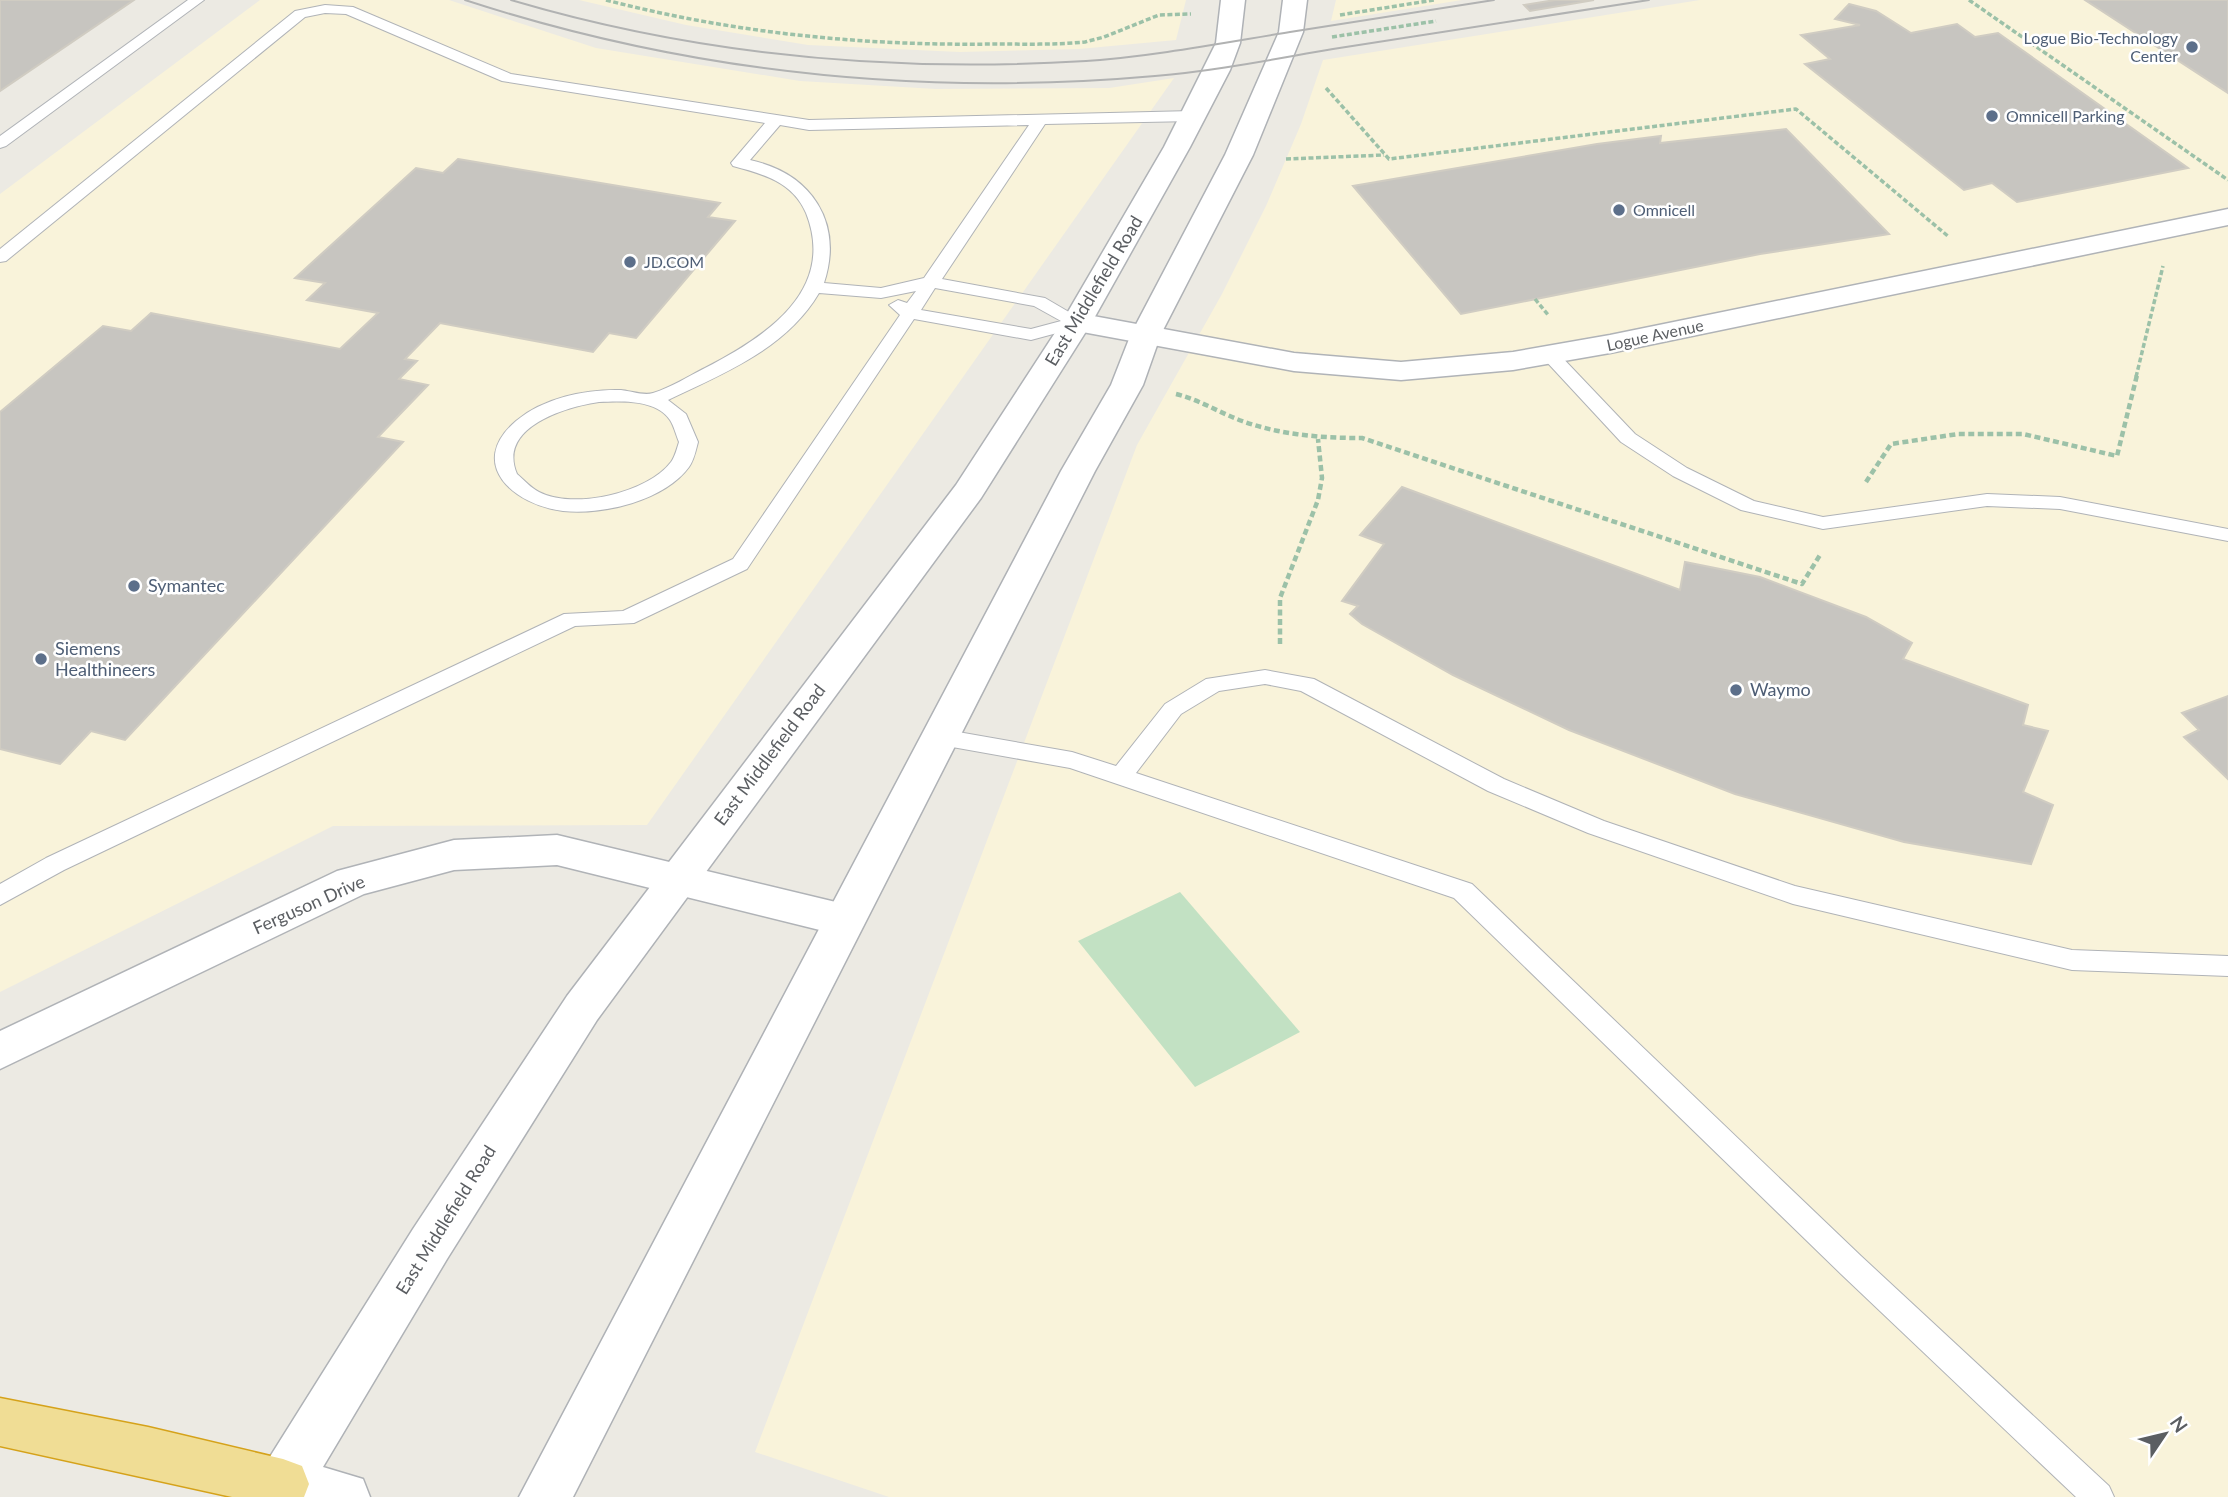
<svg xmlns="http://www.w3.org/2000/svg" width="2228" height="1497" font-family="Lato,sans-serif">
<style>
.commercial{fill:#f9f3da}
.green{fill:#c2e1c3}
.building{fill:#c7c5c0;stroke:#d0ccc2;stroke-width:2}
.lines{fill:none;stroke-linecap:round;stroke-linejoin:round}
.service-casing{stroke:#b0b3b7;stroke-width:2}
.tertiary-casing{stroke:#b0b3b7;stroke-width:3}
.secondary-casing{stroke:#afb2b6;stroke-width:3}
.motorway-casing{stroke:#d5a21a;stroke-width:3}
.path-far1{stroke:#9cc1a8;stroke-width:3.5;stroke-dasharray:5 2.5;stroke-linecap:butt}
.path{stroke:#9cc1a8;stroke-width:4.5;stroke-dasharray:6 3.5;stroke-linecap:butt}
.service{fill:#fff;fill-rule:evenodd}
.tertiary{fill:#fff;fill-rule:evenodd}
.secondary{fill:#fff;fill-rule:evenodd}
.motorway{fill:#f0dd95;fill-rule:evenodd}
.tram{stroke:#b1b2b2;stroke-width:2}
.service-dot{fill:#5c6f8a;stroke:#fff;stroke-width:2.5}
.labels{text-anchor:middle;stroke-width:5;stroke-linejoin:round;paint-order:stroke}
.far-service-label{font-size:16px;fill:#4e5e75;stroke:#fff;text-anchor:start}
.far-street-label{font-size:16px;fill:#5b5e62;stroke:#fff}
.street-label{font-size:18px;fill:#5b5e62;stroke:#fff}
.service-label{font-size:18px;fill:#4e5e75;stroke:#fff;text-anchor:start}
</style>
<rect width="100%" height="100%" fill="#eceae3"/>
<path class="commercial" d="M260,0H449L596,48L800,81L936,89L1109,88L1174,78L647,825L333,826L0,992V194Z
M579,0H1186L1176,40L1079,49L960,52L808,45L686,25Z
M1336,0H1462L1331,21Z
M1700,0H2228V1497H889L755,1452L1137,445L1222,294L1266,206L1301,124L1323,60Z"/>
<path class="green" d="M1180,892L1300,1032L1195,1087L1078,941Z"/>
<path class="building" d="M0,0H134L0,91Z
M1555,0H1594L1530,11L1524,5Z
M2085,0H2228V93Z
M1849,4L1876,11L1911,33L1957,24L1975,37L1998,33L2188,168L2017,202L1992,183L1964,190L1805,64L1830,59L1801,35L1860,25L1835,19Z
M1786,129L1889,234L1760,254L1461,314L1353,186L1597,144L1661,136L1660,143Z
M458,159L720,203L708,217L735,221L636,338L609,333L593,352L440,323L405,359L417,361L399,379L428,385L378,437L403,442L125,740L91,731L60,764L0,749V412L103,326L131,331L151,313L340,349L378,313L307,300L325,283L295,278L416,168L443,173Z
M1402,487L1680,590L1685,562L1760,577L1866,617L1912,643L1903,659L2028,705L2023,725L2048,731L2023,792L2053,805L2031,864L1904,842L1735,794L1569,730L1453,675L1362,624L1350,614L1358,606L1342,601L1384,544L1360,535Z
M2228,696V779L2184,737L2199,730L2182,713Z"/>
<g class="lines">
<defs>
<path id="service" d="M188,0H204L6,146L0,148V136Z
M325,5L353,7L511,74L809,120L1193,111L1201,116L1193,121L1045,124L942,279L1045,298L1086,322L1083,326L1031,340L914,319L747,569L634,623L575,626L64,870L0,905V884L46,858L564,614L623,611L733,559L900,315L889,305L898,300L907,303L916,291L881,298L819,293C786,349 724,373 668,400L686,414L698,442C696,450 694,460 689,467C664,501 603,515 563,511C514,505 466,464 516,421C543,398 586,389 621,390C631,391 644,396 653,393C670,388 689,376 705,368C765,337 837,291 806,213C793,182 763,174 733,166L731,163L765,123L502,81L346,14L325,13L305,17L6,261L0,262V249L295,11ZM780,125L809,130L1029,125L924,278L881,288L824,283C844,222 811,173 750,160ZM935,288L1034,306L1061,321L1031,329L921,310ZM599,402C621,401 656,399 670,420C674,426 676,435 679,442C677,448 675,457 671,462C648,493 573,510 539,492C531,488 524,480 517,474C497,427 566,407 599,402Z
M1550,350L1556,351L1635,434L1687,468L1754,501L1823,517L1987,494L2060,497L2228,529V541L2060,509L1987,506L1823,529L1741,510L1673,476L1621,442L1544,359L1541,355Z
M1265,670L1314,679L1504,779L1604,821L1795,886L2072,950L2228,956V976L2072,970L1793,904L1588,833L1488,791L1301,691L1265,684L1219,691L1181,714L1136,773L1472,884L1861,1256L2109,1486L2114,1497H2076L1841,1274L1454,898L1070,768L941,745L933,743L930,737L933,731L941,729L1072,752L1116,766L1165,704L1206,679Z"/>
<path id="tertiary" d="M2228,209V225L1610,353L1513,370L1401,380L1294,371L1077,331L1066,328L1062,322L1066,316L1077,313L1294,353L1401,362L1513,352L1610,335Z
M557,835L844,904L859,909L865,920L859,931L844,936L557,865L454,870L364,894L0,1069V1031L337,871L454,840Z"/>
<path id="secondary" d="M1221,0H1245L1240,43L1230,70L1190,147L1092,322L981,498L597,1020L447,1259L323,1467L363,1479L370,1497H249L256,1479L413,1229L567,996L956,485L1062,322L1164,147L1216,43Z
M1283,0H1307L1303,32L1253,155L1161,334L1143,385L1095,471L573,1497H519L1061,471L1111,385L1131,334L1225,155L1279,32Z"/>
<path id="motorway" d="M0,1398L148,1427L283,1459L302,1466L309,1484L304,1497H232L0,1446Z"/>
</defs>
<use href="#service" class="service-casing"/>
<use href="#tertiary" class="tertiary-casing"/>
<use href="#secondary" class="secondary-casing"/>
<use href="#motorway" class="motorway-casing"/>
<path class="path-far1" d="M606,0C733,33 863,46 994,44C1024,44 1055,45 1085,42L1104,37L1159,15L1191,14
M1969,0L2228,180
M1340,15L1434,0
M1332,37L1436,21
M1326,88L1389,159L1796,109L1949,237
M1286,159L1384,155
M1535,299L1549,316
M2136,377L2163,266"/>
<path class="path" d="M1176,394C1200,400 1220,413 1242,421C1281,435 1321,438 1362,438L1802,584L1820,555
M1866,482L1891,444L1958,434H2023L2117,456L2137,375
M1280,644V598L1318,500L1322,478L1318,439"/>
<use href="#service" class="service"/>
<use href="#tertiary" class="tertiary"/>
<use href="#secondary" class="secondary"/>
<use href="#motorway" class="motorway"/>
<path class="tram" d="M465,0C690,73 919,97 1155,76C1215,71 1274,59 1333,49C1439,33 1544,16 1649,0
M511,0C700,56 890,73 1086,61C1155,56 1222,43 1290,32C1358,21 1426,11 1494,0"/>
</g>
<g class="service-dot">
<circle cx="2192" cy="47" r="7"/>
<circle cx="1992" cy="116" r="7"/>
<circle cx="1619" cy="210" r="7"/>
<circle cx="630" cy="262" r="7"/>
<circle cx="134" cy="586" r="7"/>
<circle cx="41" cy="659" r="7"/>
<circle cx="1736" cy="690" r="7"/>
</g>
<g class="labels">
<g class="far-service-label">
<text x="2178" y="44" text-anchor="end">Logue Bio-Technology<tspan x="2178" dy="18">Center</tspan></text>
<text x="2006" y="122">Omnicell Parking</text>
<text x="1633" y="216">Omnicell</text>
<text x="644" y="268">JD.COM</text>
</g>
<g class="far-street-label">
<text transform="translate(1655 335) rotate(-12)" y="6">Logue Avenue</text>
</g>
<g class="street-label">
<text transform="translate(1094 291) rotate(-59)" y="6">East Middlefield Road</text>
<text transform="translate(770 755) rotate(-53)" y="6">East Middlefield Road</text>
<text transform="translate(309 905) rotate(-24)" y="6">Ferguson Drive</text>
<text transform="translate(446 1220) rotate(-58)" y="6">East Middlefield Road</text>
</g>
<g class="service-label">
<text x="148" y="592">Symantec</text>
<text x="55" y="655">Siemens<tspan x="55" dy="21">Healthineers</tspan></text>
<text x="1750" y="696">Waymo</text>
</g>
</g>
<g transform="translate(2165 1434) rotate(55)" stroke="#ffffff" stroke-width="5" paint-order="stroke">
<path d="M0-5L12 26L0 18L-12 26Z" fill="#5b5e62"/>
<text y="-10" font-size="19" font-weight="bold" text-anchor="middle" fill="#5b5e62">N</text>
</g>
</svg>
